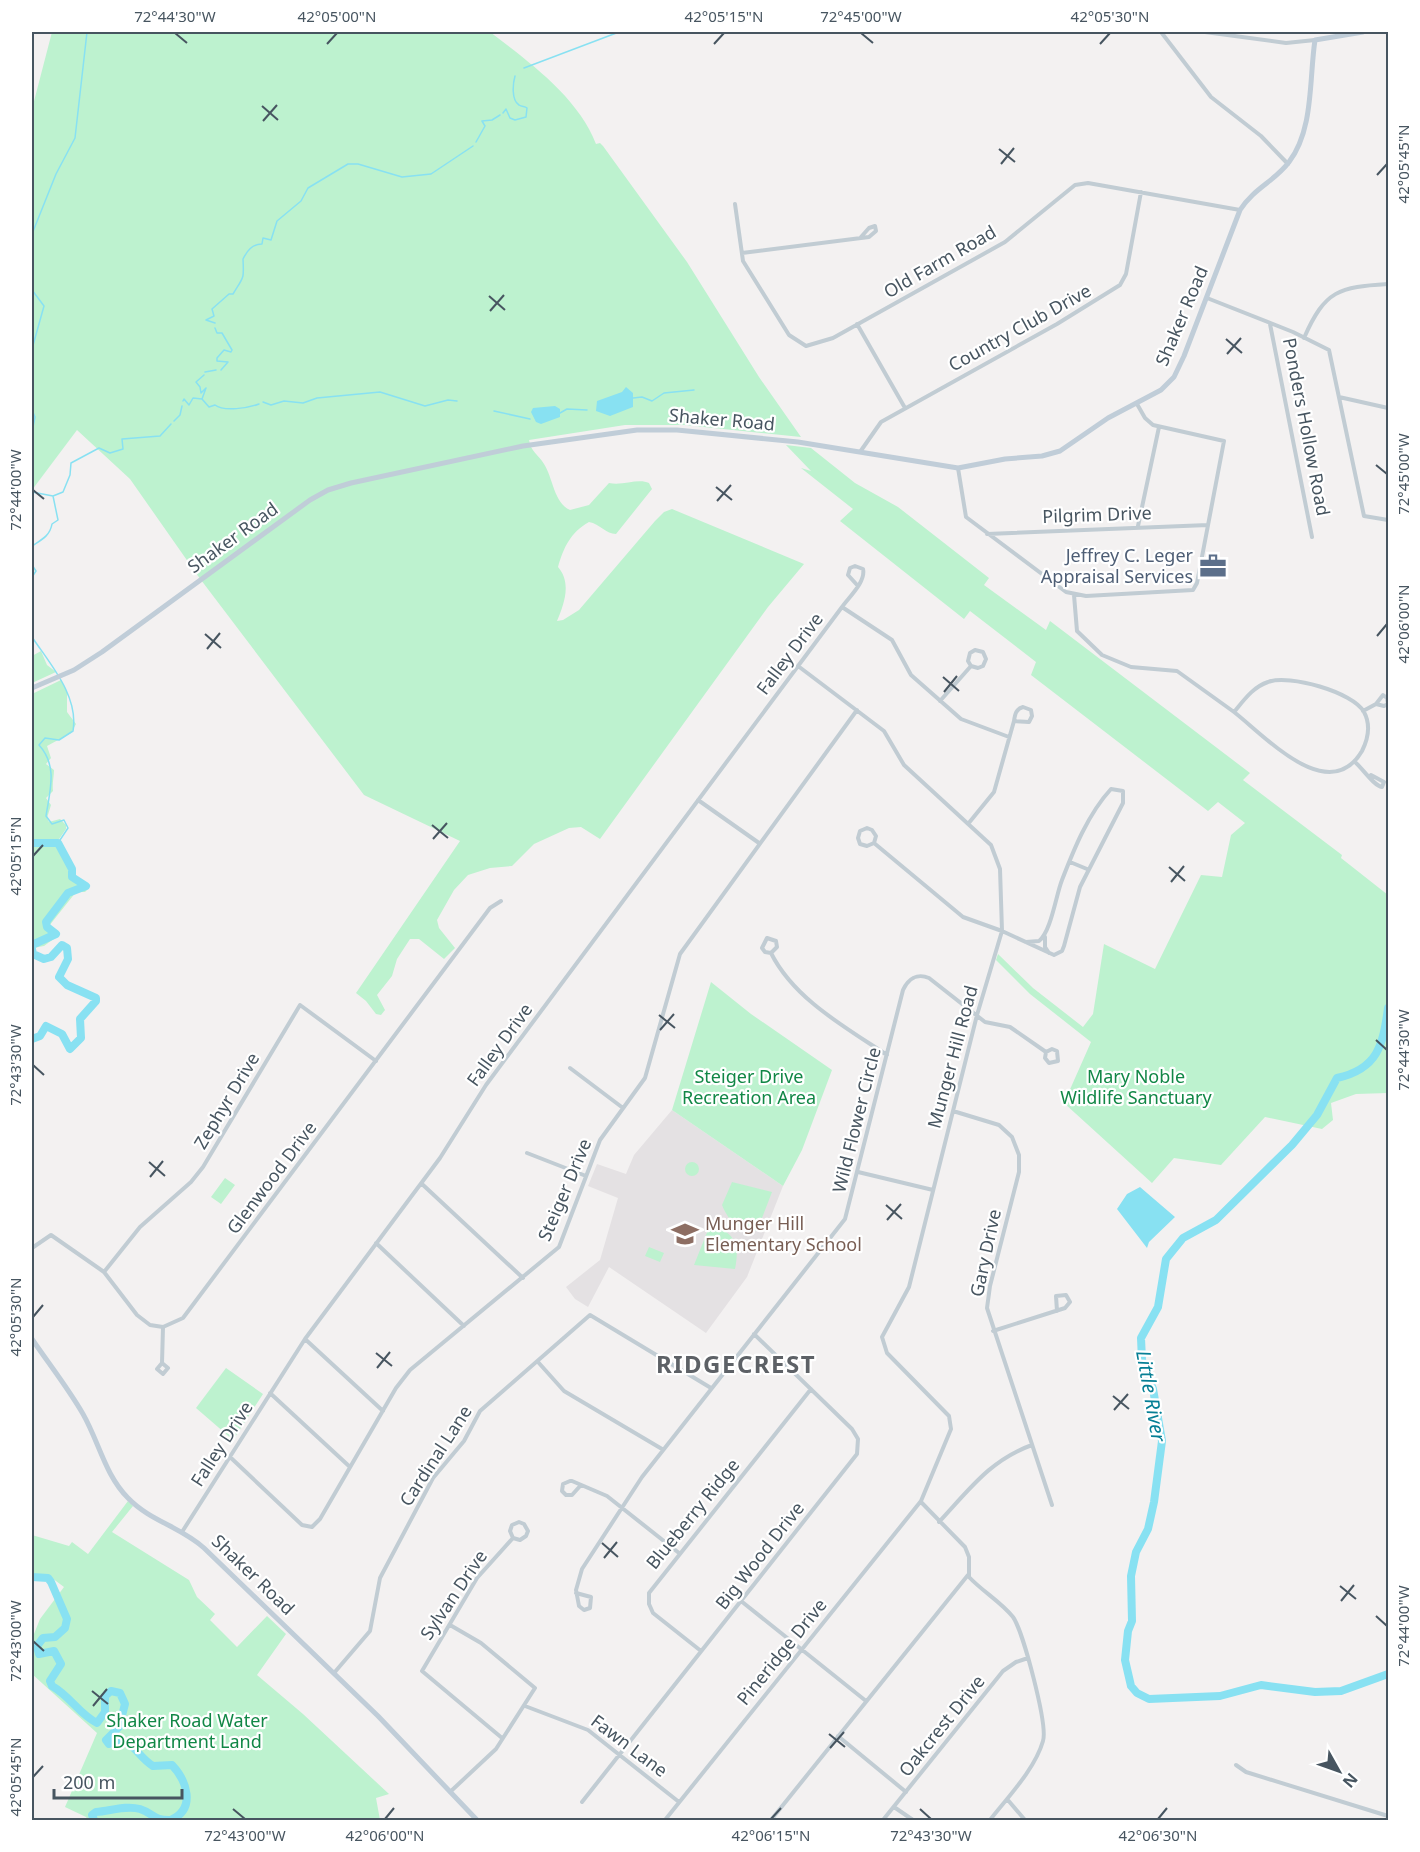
<svg xmlns="http://www.w3.org/2000/svg" width="1420" height="1852" font-family="'Noto Sans',sans-serif">
<style>
.education{fill:#e4e1e3}
.green{fill:#bdf2cf}
.water{fill:#88e1f2}
.lines{fill:none;stroke-linecap:round;stroke-linejoin:round}
.stream{stroke:#88e1f2;stroke-width:1.5}
.river{stroke:#88e1f2;stroke-width:8}
.street{stroke:#c1ccd3;stroke-width:4}
.secondary{stroke:#c0cdd8;stroke-width:5}
.ticks{fill:none;stroke:#475560;stroke-width:2}
.labels{text-anchor:middle;stroke-width:4.5;stroke-linejoin:round;paint-order:stroke}
.street-label{font-size:18px;fill:#475560;stroke:#fff}
.service-label{font-size:18px;fill:#4e5e75;stroke:#fff;text-anchor:end}
.park-label{font-size:18px;fill:#118746;stroke:#fff}
.education-label{font-size:18px;fill:#785e54;stroke:#fff;text-anchor:start}
.water-label{font-size:20px;font-style:italic;fill:#067f95;stroke:#fff}
.district-label{font-size:24px;font-weight:bold;letter-spacing:1.5px;fill:#5d6166;stroke:#fff}
.neatline{fill:none;stroke:#475560;stroke-width:2}
.ticks-label{font-size:15px;text-anchor:middle;fill:#475560}
</style>
<rect width="100%" height="100%" fill="#f3f1f1"/>
<path class="education" d="M672,1110L783,1186L747,1277L706,1333L609,1267L588,1307L575,1299L566,1287L600,1260L618,1198L588,1186L597,1164L626,1174L634,1155Z"/>
<path class="green" d="M52,32H490C529,62 578,97 596,144L600,143L603,146L687,262L759,377L801,437L685,425H625L529,440C531,452 538,454 544,464C553,478 554,503 570,510L589,505L609,483C623,486 638,478 649,483L652,489L616,534C606,534 600,524 589,522C570,533 564,547 558,567C572,583 564,604 557,621L563,620L579,610L655,521L664,512L672,509L804,564L768,607L600,839L581,827L569,828L534,844L512,866L490,868L468,875L454,890L437,920L439,928L455,948L444,959L419,939H410L397,959L392,976L377,995L385,1010L381,1015L376,1014L366,1001L356,993L460,841L364,795L198,576L130,479L77,430L32,490V109Z
M786,445L811,448L855,483L898,507L989,578L984,585L1046,630L1050,621L1250,773L1243,780L1342,855L1341,858L1388,895V1093L1356,1094L1331,1103L1333,1120L1322,1129L1265,1117L1221,1165L1174,1158L1152,1183L1064,1103L1091,1042L1030,994L996,960L998,954L1033,988L1083,1027L1093,1014L1104,944L1155,969L1201,875L1222,877L1231,835L1245,823L1218,802L1208,811L1031,675L1036,662L970,611L964,619L840,521L853,509L801,468L811,471Z
M41,651L47,665L56,672L32,683V656Z
M61,680L67,692V712L76,724L71,733L47,746L51,758L46,764L54,770C54,777 52,783 53,791L46,798L51,805L47,818L49,822L60,819L66,825V829L57,842L73,867L74,877L87,884L89,888L85,892H76L49,926L58,931L59,935L44,946L33,948L32,694Z
M711,982L751,1014L832,1070L802,1150L783,1186L672,1110Z
M685 1169a7 7 0 1 1 14 0a7 7 0 1 1-14 0Z
M225,1178L235,1185L221,1204L211,1197Z
M732,1182L772,1192L757,1231C737,1227 730,1224 722,1205Z
M710,1225C735,1232 740,1244 735,1269L694,1265Z
M649,1247L664,1253L660,1262L645,1256Z
M226,1368L263,1394L233,1440L196,1408Z
M128,1501L133,1506L112,1532L189,1580L197,1597L215,1614L210,1620L237,1647L267,1616L286,1634L257,1675L303,1714L389,1794L376,1798L380,1820H88L86,1817L65,1807L97,1733L32,1674V1639L40,1619L64,1587L48,1575L45,1579L32,1577V1535L69,1546L72,1542L88,1554Z"/>
<path class="water" d="M626,387L633,393V407L610,416L596,411L597,401L622,392Z
M555,406L560,409V417L541,424L536,422L531,412L533,408Z
M1140,1187L1175,1217L1149,1242L1147,1248L1117,1209L1127,1194Z"/>
<g class="lines">
<path class="stream" d="M524,68L619,32
M503,113L506,109L510,118L515,120L526,117L527,108C525,106 522,107 519,105C511,100 513,83 515,76
M476,142L485,126L482,121L492,120L500,115
M32,234L56,174L75,138L87,32
M32,290L44,306L32,349
M215,323L206,320L214,316L212,309L229,294H233C244,276 244,280 243,259C247,251 252,244 262,244L263,238L271,240L277,221L301,201L308,188L348,164H358L402,177L431,174L473,146
M215,328L217,333H222L232,350L231,352L224,350L217,358V361L228,362L221,370
M205,372L216,370
M633,398L642,397L652,401L664,393L694,390
M202,399L209,407L215,405C224,412 248,408 259,404
M183,401L184,399L189,405L193,398L202,399L206,388L201,393L200,387L196,382L204,375
M263,402L271,405L284,401L303,403L317,398L380,392L425,406L448,400L457,401
M32,410L35,417L32,432
M494,411L530,419
M560,413L567,409L587,410
M174,421L180,415L182,406
M32,492L53,496
M32,546C41,540 50,536 52,524L58,520L53,496L63,492L70,475L71,463L99,448L110,453L123,449L122,439L160,436L171,424
M32,565L36,571L32,577
M32,637C50,664 79,696 73,731L59,740L45,738L39,745C58,766 50,790 46,816L52,824L64,820L68,828L58,843"/>
<path class="river" d="M32,843H58L72,869V877L86,886L68,893L46,922L47,927L56,934L32,945
M32,949L33,954L44,959L51,957L62,945L67,948L68,959L59,977L67,985L96,998V1001L80,1019L81,1038L70,1049L62,1034L46,1026L40,1036L32,1039
M1388,1008C1383,1045 1378,1069 1337,1078L1317,1115L1292,1145L1216,1220L1183,1238L1166,1259L1158,1307L1141,1338L1142,1360L1153,1389L1162,1441L1154,1502L1148,1529L1136,1552L1131,1576L1132,1621L1128,1631L1125,1660L1131,1686L1137,1693L1149,1699L1220,1696L1261,1685L1315,1692L1341,1691L1388,1674
M32,1577L48,1578L51,1582L67,1619L65,1628L55,1637L43,1638L37,1646L39,1654L54,1651L61,1664L50,1681L52,1686C70,1696 79,1714 97,1723L105,1712V1696L111,1691L120,1693L125,1704L119,1727L106,1740L109,1744C134,1736 135,1755 153,1766L172,1765C186,1780 197,1808 171,1820C154,1821 153,1813 140,1809C126,1805 110,1811 96,1812L92,1815L94,1820"/>
<path class="street" d="M1161,32L1211,97L1261,136L1288,164
M1205,32L1286,43L1315,40
M735,204L743,261L789,335L806,346L833,338L1005,242L1075,185L1088,183L1240,210
M742,253L869,237L876,231L875,226L869,228L861,237
M1207,298L1293,332L1329,350L1364,516L1388,520
M857,324L905,408
M1270,324L1312,537
M1304,338C1325,290 1339,287 1388,284
M1339,397L1388,408
M860,452L881,422L1057,324L1120,285L1126,274L1141,192
M958,468L966,517L1066,592L1086,596L1193,590L1197,583L1224,441L1153,425L1145,418L1137,404
M1138,526L1159,427
M987,534L1208,525
M1074,595L1077,631L1102,655L1131,667L1177,671L1234,712C1244,700 1253,687 1268,682C1289,674 1353,692 1364,712C1371,725 1368,739 1362,751C1329,807 1265,736 1234,712
M842,607L892,640L911,675L961,719L1009,737
M940,701L971,666L978,668L983,666L986,659L983,652L975,650L970,653L968,661L971,666
M1363,711L1376,704L1384,706L1388,704L1387,698L1383,695L1376,704
M1355,762C1363,769 1374,786 1382,787L1384,782L1371,775
M698,800L759,843
M968,824L994,792L1014,721C1015,714 1016,709 1023,707L1031,710L1032,716L1029,722L1014,721
M874,843L867,846L860,844L858,838L860,831L867,828L872,830L876,836L874,843L963,917L1002,931L1054,955L1062,951L1064,946L1080,887L1123,803V791L1111,789C1088,814 1074,849 1062,880C1056,895 1051,932 1039,941L1026,942
M1070,862L1087,869
M1045,937V947L1049,953
M771,953L765,952L762,948L767,938L776,941L777,947L771,953C794,999 845,1027 887,1055
M570,1068L623,1108
M953,1111L999,1125L1012,1137L1019,1155V1172L990,1286L987,1308L1052,1505
M527,1153L586,1176
M858,1172L933,1190
M422,1184L523,1278
M376,1243L464,1326
M32,1248L51,1235L104,1272L137,1315L150,1325L163,1327L183,1318L490,908L501,901
M104,1272L140,1227L191,1182L203,1167L300,1005L376,1061
M993,1331L1065,1308L1070,1302L1066,1295L1056,1296L1057,1311
M305,1339L383,1411
M538,1362L564,1391L662,1449
M162,1363L157,1369L163,1374L168,1368L162,1363L163,1327
M270,1393L350,1467
M230,1457L302,1525L312,1527L320,1519L396,1388L410,1370L559,1247L600,1140L645,1078L680,954L857,710
M581,1485L572,1495H566L562,1491L563,1484L570,1481H572L607,1496L679,1553
M921,1502L965,1547L969,1557V1577C982,1591 1001,1602 1013,1617C1023,1631 1048,1725 1043,1741C1035,1769 1008,1797 990,1820
M939,1522C969,1490 990,1460 1032,1445
M182,1532L305,1339L440,1158L486,1085L842,607C849,597 866,582 863,569L855,566L850,568L848,575L858,586
M576,1593L591,1597L590,1608L584,1610L579,1606L576,1590L582,1569L642,1477L845,1219L903,990C908,979 917,973 929,978L985,1022L1010,1027L1046,1052L1045,1058L1049,1063L1058,1061L1057,1051L1052,1049L1046,1052
M741,1601L866,1701
M450,1625L481,1643L535,1688L496,1749L450,1792
M701,1651L653,1613L649,1604V1593L811,1389
M334,1673L370,1631L380,1578L433,1478L464,1441L480,1411L590,1315L711,1388
M525,1706L588,1730L679,1802
M838,1736L906,1792
M502,1738L422,1671L477,1578L513,1538L520,1540L526,1536L528,1531L524,1524L519,1522L512,1525L510,1531L513,1538
M1236,1765L1246,1772L1388,1816
M1007,1799L1025,1820
M582,1802L857,1454L858,1439L852,1429L754,1334
M894,1807L913,1820
M665,1820L921,1501L951,1429L949,1416L887,1353L882,1337L909,1287L977,1015L1002,931L1000,869L991,845L904,765L884,731L798,666
M771,1820L968,1575
M883,1820L1003,1671L1016,1662L1028,1658"/>
<path class="secondary" d="M32,688L74,670L102,652L310,500L328,490L351,483L523,446L637,430H677L798,442L958,468L1005,459L1042,456L1060,451L1108,418L1161,390L1174,377L1184,356L1240,210C1254,188 1275,181 1289,162C1314,129 1309,79 1315,40L1363,32
M32,1339C49,1364 68,1388 83,1414C99,1442 105,1475 128,1498C150,1521 181,1527 204,1548L378,1716L477,1820"/>
</g>
<path class="ticks" d="M175,33L187,43M861,33L873,43M327,44L337,33M714,44L724,33M1100,44L1110,33M262,106L278,120M263,121L277,105M999,149L1015,162M1001,164L1014,148M1377,175L1387,164M489,296L505,310M490,311L504,295M1226,339L1242,353M1227,354L1241,338M1376,465L1387,474M716,487L732,500M33,490L44,499M717,501L731,485M205,634L221,648M1377,636L1387,624M207,649L220,633M943,677L959,691M944,692L957,676M432,825L448,838M433,839L447,823M33,856L43,845M1169,867L1185,881M1171,882L1184,866M659,1015L675,1028M660,1030L674,1014M1376,1040L1387,1050M33,1065L44,1075M149,1162L165,1176M150,1177L163,1161M886,1205L902,1219M887,1220L901,1204M33,1317L43,1305M376,1353L392,1366M377,1368L390,1352M1113,1396L1129,1409M1114,1410L1128,1394M602,1543L618,1557M604,1558L617,1542M1340,1586L1356,1599M1341,1601L1354,1585M1376,1616L1387,1626M33,1641L44,1651M92,1691L108,1704M93,1706L107,1689M829,1734L845,1747M830,1748L844,1732M33,1777L43,1766M233,1809L245,1819M920,1809L931,1819M385,1819L394,1808M771,1819L781,1808M1158,1819L1167,1808"/>
<defs>
<symbol id="office-bare" viewBox="-9 -9 18 18"><path d="M-6-3h4V-5.5h4V-3h4V5H-6ZM-1-4.5V-3h2v-1.5ZM-6 0V1H6V0Z" fill="#5c6f8a" stroke="#fff" stroke-width="2.5" paint-order="stroke"/></symbol>
<symbol id="school-bare" viewBox="-9 -9 18 18"><path d="M0-5L7-2L0 1L-7-2ZM-4 1L0 2.5L4 1V4Q0 6-4 4Z" fill="#8d6e63" stroke="#fff" stroke-width="2.5" paint-order="stroke"/></symbol>
</defs>
<g fill-rule="evenodd">
<use href="#office-bare" x="1194" y="547" width="38" height="38"/>
<use href="#school-bare" x="666" y="1215" width="38" height="38"/>
</g>
<g class="labels">
<g class="street-label">
<text transform="translate(940 262) rotate(-30)" y="6">Old Farm Road</text>
<text transform="translate(1182 316) rotate(-67)" y="6">Shaker Road</text>
<text transform="translate(1020 328) rotate(-29)" y="6">Country Club Drive</text>
<text transform="translate(722 420) rotate(5)" y="6">Shaker Road</text>
<text transform="translate(1306 427) rotate(79)" y="6">Ponders Hollow Road</text>
<text transform="translate(1097 515) rotate(-2)" y="6">Pilgrim Drive</text>
<text transform="translate(233 538) rotate(-36)" y="6">Shaker Road</text>
<text transform="translate(790 654) rotate(-53)" y="6">Falley Drive</text>
<text transform="translate(500 1045) rotate(-54)" y="6">Falley Drive</text>
<text transform="translate(953 1057) rotate(-75)" y="6">Munger Hill Road</text>
<text transform="translate(227 1101) rotate(-59)" y="6">Zephyr Drive</text>
<text transform="translate(857 1120) rotate(-76)" y="6">Wild Flower Circle</text>
<text transform="translate(272 1178) rotate(-53)" y="6">Glenwood Drive</text>
<text transform="translate(565 1190) rotate(-67)" y="6">Steiger Drive</text>
<text transform="translate(986 1253) rotate(-78)" y="6">Gary Drive</text>
<text transform="translate(222 1444) rotate(-57)" y="6">Falley Drive</text>
<text transform="translate(436 1456) rotate(-57)" y="6">Cardinal Lane</text>
<text transform="translate(693 1514) rotate(-51)" y="6">Blueberry Ridge</text>
<text transform="translate(760 1556) rotate(-52)" y="6">Big Wood Drive</text>
<text transform="translate(253 1575) rotate(44)" y="6">Shaker Road</text>
<text transform="translate(454 1595) rotate(-56)" y="6">Sylvan Drive</text>
<text transform="translate(782 1652) rotate(-51)" y="6">Pineridge Drive</text>
<text transform="translate(942 1726) rotate(-51)" y="6">Oakcrest Drive</text>
<text transform="translate(629 1746) rotate(37)" y="6">Fawn Lane</text>
</g>
<g class="service-label">
<text x="1193" y="562">Jeffrey C. Leger<tspan x="1193" dy="21">Appraisal Services</tspan></text>
</g>
<g class="park-label">
<text x="749" y="1083">Steiger Drive<tspan x="749" dy="21">Recreation Area</tspan></text>
<text x="1136" y="1083">Mary Noble<tspan x="1136" dy="21">Wildlife Sanctuary</tspan></text>
<text x="187" y="1727">Shaker Road Water<tspan x="187" dy="21">Department Land</tspan></text>
</g>
<g class="education-label">
<text x="705" y="1230">Munger Hill<tspan x="705" dy="21">Elementary School</tspan></text>
</g>
<g class="water-label">
<text transform="translate(1151 1396) rotate(80)" y="7">Little River</text>
</g>
<g class="district-label">
<text x="736" y="1373">RIDGECREST</text>
</g>
</g>
<rect width="1420" height="1852" fill="none" stroke="#ffffff" stroke-width="66"/>
<g transform="translate(1339 1771) rotate(130)" stroke="#ffffff" stroke-width="4.5" paint-order="stroke">
<path d="M0-4.5L10 22L0 15L-10 22Z" fill="#475560"/>
<text y="-9" font-size="16" font-weight="bold" text-anchor="middle" fill="#475560">N</text>
</g>
<path d="M54 1789v9h128v-9" fill="none" stroke="#475560" stroke-width="3"/>
<text x="63" y="1789" font-size="18" fill="#475560" stroke="#ffffff" stroke-width="4.5" paint-order="stroke">200 m</text>
<rect x="33" y="33" width="1354" height="1786" class="neatline"/>
<g class="ticks-label">
<text x="175" y="22">72°44'30"W</text>
<text x="337" y="22">42°05'00"N</text>
<text x="724" y="22">42°05'15"N</text>
<text x="861" y="22">72°45'00"W</text>
<text x="1110" y="22">42°05'30"N</text>
<text transform="translate(1404 164) rotate(-90)" y="5">42°05'45"N</text>
<text transform="translate(1404 474) rotate(-90)" y="5">72°45'00"W</text>
<text transform="translate(16 490) rotate(-90)" y="5">72°44'00"W</text>
<text transform="translate(1404 624) rotate(-90)" y="5">42°06'00"N</text>
<text transform="translate(16 856) rotate(-90)" y="5">42°05'15"N</text>
<text transform="translate(1404 1050) rotate(-90)" y="5">72°44'30"W</text>
<text transform="translate(16 1065) rotate(-90)" y="5">72°43'30"W</text>
<text transform="translate(16 1317) rotate(-90)" y="5">42°05'30"N</text>
<text transform="translate(1404 1626) rotate(-90)" y="5">72°44'00"W</text>
<text transform="translate(16 1641) rotate(-90)" y="5">72°43'00"W</text>
<text transform="translate(16 1777) rotate(-90)" y="5">42°05'45"N</text>
<text x="245" y="1841">72°43'00"W</text>
<text x="385" y="1841">42°06'00"N</text>
<text x="771" y="1841">42°06'15"N</text>
<text x="931" y="1841">72°43'30"W</text>
<text x="1158" y="1841">42°06'30"N</text>
</g>
</svg>
